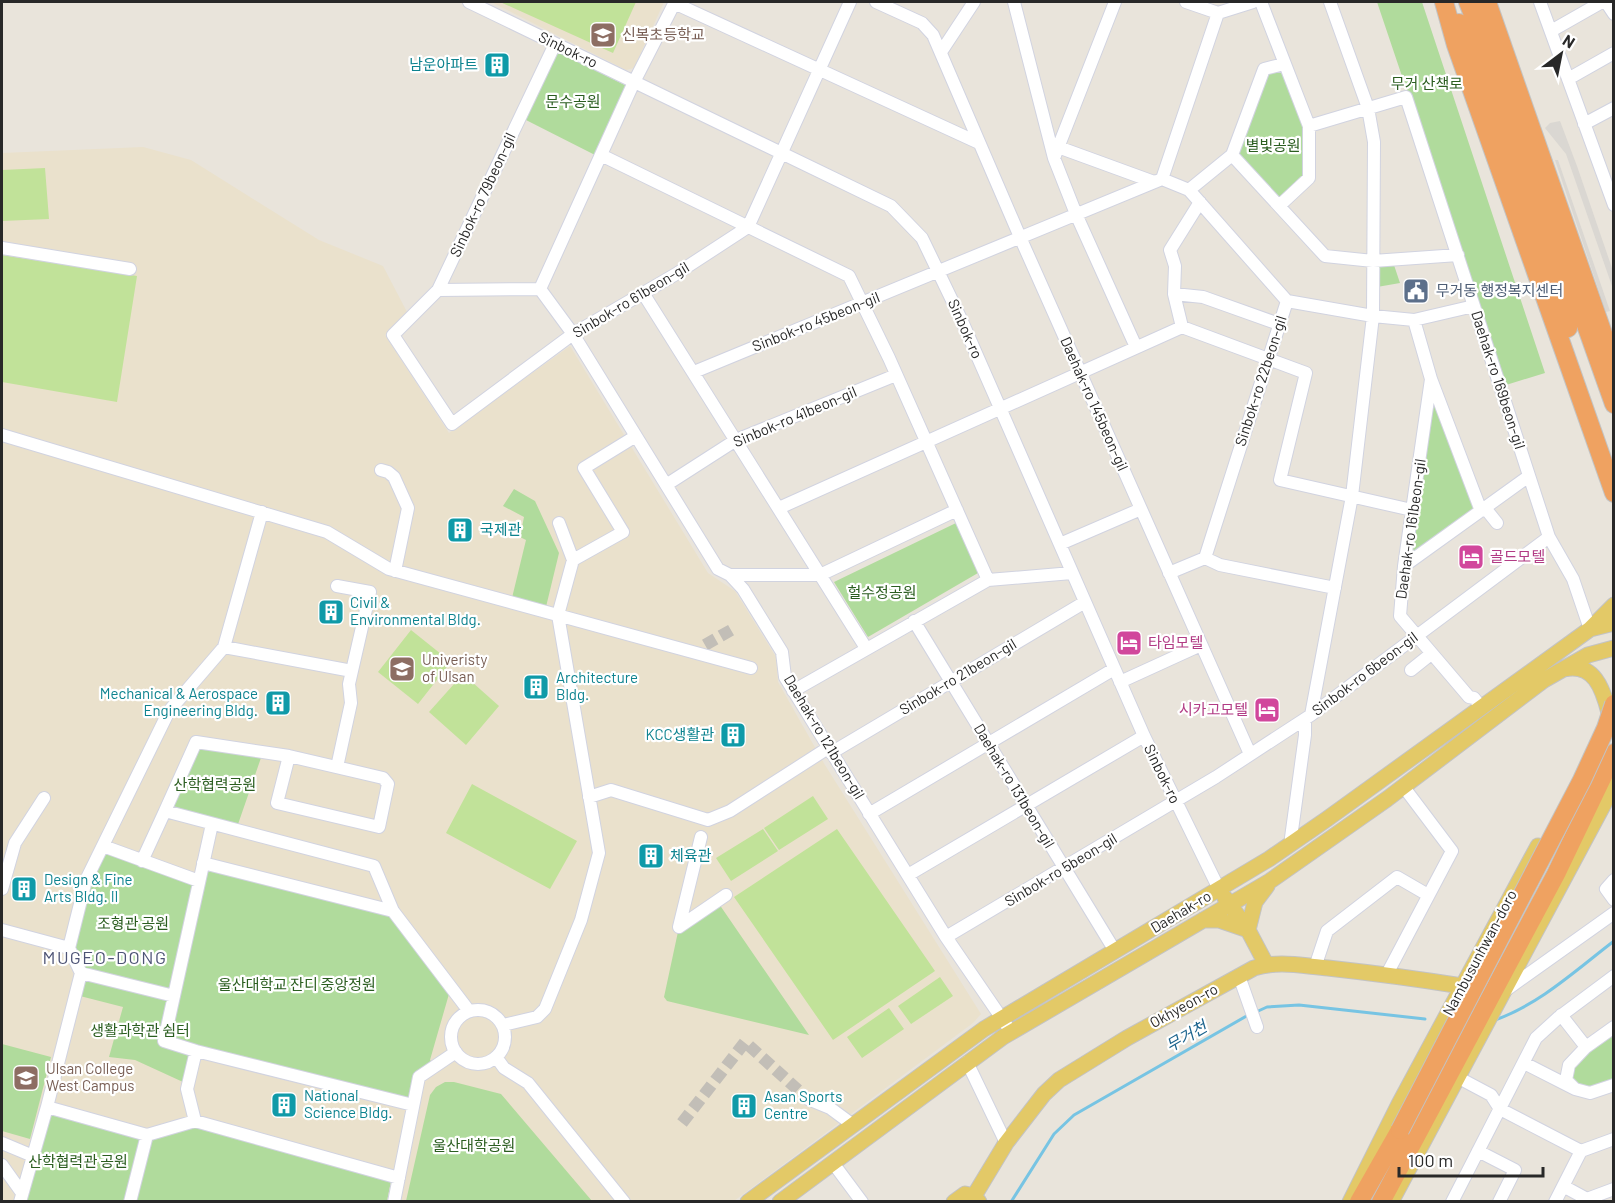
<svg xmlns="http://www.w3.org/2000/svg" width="1615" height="1203" font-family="Barlow,'Noto Sans KR',sans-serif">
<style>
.education{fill:#eae1cc}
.green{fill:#b0db9c}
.pitch{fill:#c1e299}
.plaza{fill:#dad7d2}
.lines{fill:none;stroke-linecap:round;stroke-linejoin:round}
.stream{stroke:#77c4e3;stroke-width:3}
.minor-tunnel{stroke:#c2beb7;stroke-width:12;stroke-dasharray:12 6;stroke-linecap:butt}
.minor-casing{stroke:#d1d3e0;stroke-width:14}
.major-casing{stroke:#c3c3c3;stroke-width:17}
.highway-casing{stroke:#c3c3c3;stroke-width:20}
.minor{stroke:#fff;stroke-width:12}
.major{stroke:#e3c967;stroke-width:15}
.highway{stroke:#efa261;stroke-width:18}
.highway-bridge-casing{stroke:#c3c3c3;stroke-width:20;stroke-linecap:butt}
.highway-bridge{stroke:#efa261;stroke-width:18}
.labels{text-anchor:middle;stroke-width:4.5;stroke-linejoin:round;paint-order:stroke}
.education-label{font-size:15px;fill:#785e54;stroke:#fff;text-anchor:start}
.street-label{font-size:15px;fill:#282828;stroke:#fff}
.culture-label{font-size:15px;fill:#0d838f;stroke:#fff;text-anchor:start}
.park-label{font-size:15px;fill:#2b5e20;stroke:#fff}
.service-label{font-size:15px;fill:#4e5e75;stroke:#fff;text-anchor:start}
.hotel-label{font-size:15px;fill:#b23c85;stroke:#fff;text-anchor:start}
.water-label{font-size:16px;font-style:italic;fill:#19628c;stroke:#fff}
.quarter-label{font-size:18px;letter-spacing:1.5px;fill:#4d5375;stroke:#fff}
</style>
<rect width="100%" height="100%" fill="#e9e4db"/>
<path class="education" d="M491,2H664L634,68L626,70Z
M143,147L191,160L319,240L383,266L407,312L385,335L449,433L570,346L708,573L735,591L776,657L778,682L825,765L981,1014L973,1023L734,1201H2V153Z"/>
<path class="green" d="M1377,2H1422L1545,373L1506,385Z
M557,51L627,86L595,155L522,118Z
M1280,69L1283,71L1304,129L1305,176L1280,201L1236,153L1266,73Z
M1394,265L1400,283L1377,287V266Z
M1431,379L1481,511L1404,566Z
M514,489L535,501L559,553L545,611L511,602L526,540L520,537L524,517L503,506Z
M956,523L978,573L868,637L834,582Z
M196,742L263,752L236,830L165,811Z
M105,850L197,882L172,992L82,971L72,948L89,880Z
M203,863L393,911L451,987L430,1060L435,1066L419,1077L413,1105L164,1041Z
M717,901L809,1035L667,1001L664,997L679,927Z
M85,979L170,998L161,1043L192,1052L183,1082L135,1060L109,1057L123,1007L80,996Z
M1613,1027V1085L1575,1089L1569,1065Z
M2,1044L51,1057L30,1139L2,1131Z
M445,1082H454L501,1094L592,1201H406L430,1095L436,1087Z
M50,1113L140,1139L125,1201L25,1202Z
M191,1125L391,1181L387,1201L134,1202L150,1137Z"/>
<path class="pitch" d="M500,2H636L613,53Z
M45,168L49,219L2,221V170Z
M2,255L137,276L117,402L2,382Z
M411,630L451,662L418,704L378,672Z
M463,674L499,706L466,745L429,712Z
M472,784L577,841L550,889L446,833Z
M813,796L828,819L779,850L764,828Z
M763,829L778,851L731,881L716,858Z
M837,829L935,971L833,1040L734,897Z
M940,977L953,996L911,1024L898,1006Z
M889,1008L904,1029L862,1058L847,1037Z"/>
<path class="plaza" d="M1560,121L1577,166L1613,271V289L1566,154L1545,128L1550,123Z
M1555,160H1558L1610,311L1606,312Z"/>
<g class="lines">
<path class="stream" d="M1256,1012L1267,1007L1299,1005L1425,1019
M1495,1020C1540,1004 1576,970 1614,941
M1011,1202L1054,1134L1074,1115L1250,1014"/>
<path class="minor-tunnel" d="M705,645L733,629
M682,1123L745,1042L808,1099"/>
<defs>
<path id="minor" d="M469,2L891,206L922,238L961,319L1144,736L1219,889
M876,2L922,23L933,35L1020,237L1250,754
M1014,2L1054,158L1076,214L1136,347
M1186,2L1218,13
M1261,2L1309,126V178L1279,206
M1540,2L1614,205
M1606,2L1614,14
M674,3L979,143
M1218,13L1253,2
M1551,31L1602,2
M555,44L438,290L393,335L452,424L573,334L676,274L748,227L850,2
M941,52L974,2
M1568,79L1614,53
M1584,124L1614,108
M1309,126L1406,97L1549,537L1573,579L1590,629
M1058,147L1154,182
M601,155L849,276L889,358L988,580
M1232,155L1264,69L1284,64
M1054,158L1115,2
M1162,179L1189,190L1287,301L1205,558L1169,573
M1189,190L1232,155L1325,256L1373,261L1458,255
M2,248L130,269
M540,289L634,82L675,2
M438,290L540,289L573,334L718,569L730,575L743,589L782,652L785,677L946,937L1007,1026
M643,293L866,648
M1174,294L1203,297L1279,324
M1287,301L1373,316L1414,320L1474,306
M1414,320L1431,379L1481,511
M1182,327L1174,294L1175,266L1170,250L1200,202
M694,372L1162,179L1218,13
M1431,379L1404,566L1400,616L1469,697L1474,698L1482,708
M2,435L327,532L389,569L751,668
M381,470L388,472L394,477L408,508L395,571
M666,485L736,440L896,375
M779,508L1182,327L1306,373L1280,480L1412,510
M1485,508L1497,523
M559,523L573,560
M1060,544L1141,509
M1205,558L1220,565L1335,588
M1404,566L1529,476
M730,575H820L957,510
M337,586L370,592L349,684L351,703L337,767
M914,621L1115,951
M224,647L352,671
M1411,670L1431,654
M1120,682L1201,645
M793,691L988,580L1072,573
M1311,715L1352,496L1373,316L1374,142L1368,108L1330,2
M831,753L1085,602
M289,756L277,803L379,827L388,784L383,778L289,756L196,742L165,811L374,866L393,911L469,1011
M589,797L611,790L708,820L730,811L828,748
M869,814L1114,669
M212,824L164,1041L196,1051L413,1105
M1290,845L1305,735V719
M103,846L199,881
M142,861L165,811
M203,863L393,911
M908,875L1144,736
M1614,880L1606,889L1614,900
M2,889L15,843L44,798
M679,927L701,837
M679,927L726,895
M2,930L69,948
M946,937L1216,777L1311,715L1549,537
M1315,967L1327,931L1397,877L1428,895
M81,973L69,948L86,880L169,711L224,647L262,512
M1387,974L1452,851L1403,786
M1239,976L1257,1027
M1506,990L1614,913
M451 1037a27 27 0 1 1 54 0a27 27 0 1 1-54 0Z
M1561,1015L1586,1047
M503,1025L537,1017L545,1009L581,920L599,853L558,615L573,560L623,532L584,468L636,436
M496,1057L504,1068L528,1083L624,1202
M967,1062L1006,1143
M1524,1063L1575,1089L1590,1093L1614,1085
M1459,1078L1491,1095L1500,1109L1581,1151L1614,1139
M1574,1088L1566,1080L1569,1065L1586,1047L1614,1027
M808,1099L830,1108L853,1125
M195,1121L187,1089L196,1051
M147,1135L47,1107L81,973L174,996
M2,1143L33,1156
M1478,1151L1515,1170L1499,1202
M833,1163L862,1202
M2,1165L22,1193
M1563,1186L1587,1199L1614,1189
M20,1202L47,1107
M130,1202L147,1135L195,1121L399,1178
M394,1202L419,1077L456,1052
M1452,1202L1536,1038L1559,1017L1614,976
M1555,1202L1581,1151"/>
<path id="major" d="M1590,629L1614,605
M1564,669C1594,662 1603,689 1609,713
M1225,898L1248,930L1266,964
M1203,920H1219L1248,930L1255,902L1267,886
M974,1196L1006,1143L1044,1094L1059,1080L1127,1038L1254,968C1278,960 1303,966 1328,968C1373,973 1418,979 1462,986
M748,1202L984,1029L1269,859L1327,819L1590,629L1614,623
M780,1202L1003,1037L1270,881L1387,799L1544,680L1588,655L1614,648
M954,1202L965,1194L974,1196L979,1202
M1350,1202L1399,1104L1538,846
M1391,1202L1614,785"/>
<path id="highway" d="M1444,2L1456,45L1614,493
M1468,2L1499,80L1614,404
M1487,2L1614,365
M1459,23L1471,49L1568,328
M1359,1202L1400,1130
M1381,1202L1556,874L1614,753"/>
</defs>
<use href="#minor" class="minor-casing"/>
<use href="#major" class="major-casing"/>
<use href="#highway" class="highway-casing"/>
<use href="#minor" class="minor"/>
<use href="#major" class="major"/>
<use href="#highway" class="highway"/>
<defs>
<path id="highway-bridge" d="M1400,1130L1582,780L1606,728L1614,704"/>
</defs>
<use href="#highway-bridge" class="highway-bridge-casing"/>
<use href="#highway-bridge" class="highway-bridge"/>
</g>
<defs>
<symbol id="school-square" viewBox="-11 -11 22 22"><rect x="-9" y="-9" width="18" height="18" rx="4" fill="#8d6e63" stroke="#fff"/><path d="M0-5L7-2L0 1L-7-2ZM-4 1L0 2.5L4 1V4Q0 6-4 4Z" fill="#fff"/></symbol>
<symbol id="building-square" viewBox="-11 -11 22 22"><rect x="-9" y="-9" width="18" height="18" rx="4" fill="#0f9aa8" stroke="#fff"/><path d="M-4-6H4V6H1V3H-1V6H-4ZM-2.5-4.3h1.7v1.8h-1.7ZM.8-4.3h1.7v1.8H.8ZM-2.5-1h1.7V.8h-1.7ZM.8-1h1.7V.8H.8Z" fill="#fff"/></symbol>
<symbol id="civic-square" viewBox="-11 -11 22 22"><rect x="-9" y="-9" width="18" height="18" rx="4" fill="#5c6f8a" stroke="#fff"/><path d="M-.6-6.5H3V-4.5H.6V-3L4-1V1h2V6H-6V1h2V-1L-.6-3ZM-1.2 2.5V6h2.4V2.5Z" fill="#fff"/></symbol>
<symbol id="hotel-square" viewBox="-11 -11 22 22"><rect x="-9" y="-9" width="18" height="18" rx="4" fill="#d1479c" stroke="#fff"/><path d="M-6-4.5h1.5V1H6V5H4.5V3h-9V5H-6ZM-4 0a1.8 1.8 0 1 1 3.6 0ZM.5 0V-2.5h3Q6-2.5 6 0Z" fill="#fff"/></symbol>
<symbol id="university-square" viewBox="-11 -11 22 22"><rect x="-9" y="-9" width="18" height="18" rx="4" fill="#8d6e63" stroke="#fff"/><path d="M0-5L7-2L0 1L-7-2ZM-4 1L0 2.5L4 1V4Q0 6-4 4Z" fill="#fff"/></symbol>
</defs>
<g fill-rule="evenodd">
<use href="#school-square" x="588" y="20" width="30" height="30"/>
<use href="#building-square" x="482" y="50" width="30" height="30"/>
<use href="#civic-square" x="1401" y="276" width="30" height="30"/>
<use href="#building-square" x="445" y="515" width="30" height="30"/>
<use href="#hotel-square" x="1456" y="542" width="30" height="30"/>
<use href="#building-square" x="316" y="597" width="30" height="30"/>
<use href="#hotel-square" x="1114" y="628" width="30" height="30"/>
<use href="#university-square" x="387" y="654" width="30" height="30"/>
<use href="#building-square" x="521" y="672" width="30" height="30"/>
<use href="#building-square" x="263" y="688" width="30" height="30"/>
<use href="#hotel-square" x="1252" y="695" width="30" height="30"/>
<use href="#building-square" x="718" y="720" width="30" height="30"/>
<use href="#building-square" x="636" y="841" width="30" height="30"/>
<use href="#building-square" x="9" y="874" width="30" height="30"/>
<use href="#university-square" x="11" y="1063" width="30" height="30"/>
<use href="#building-square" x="269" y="1090" width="30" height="30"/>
<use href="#building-square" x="729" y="1091" width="30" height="30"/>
</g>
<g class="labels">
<g class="education-label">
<text x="622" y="40">신복초등학교</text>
<text x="422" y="665">Univeristy<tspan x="422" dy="17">of Ulsan</tspan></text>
<text x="46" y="1074">Ulsan College<tspan x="46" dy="17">West Campus</tspan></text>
</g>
<g class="street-label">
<text transform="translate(568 50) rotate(26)" y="5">Sinbok-ro</text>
<text transform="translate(483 195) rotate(-65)" y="5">Sinbok-ro 79beon-gil</text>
<text transform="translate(631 300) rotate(-31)" y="5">Sinbok-ro 61beon-gil</text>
<text transform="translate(816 322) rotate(-22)" y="5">Sinbok-ro 45beon-gil</text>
<text transform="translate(965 329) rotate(66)" y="5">Sinbok-ro</text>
<text transform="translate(1498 380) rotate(72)" y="5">Daehak-ro 169beon-gil</text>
<text transform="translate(1261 381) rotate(-72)" y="5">Sinbok-ro 22beon-gil</text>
<text transform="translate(1094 404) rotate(66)" y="5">Daehak-ro 145beon-gil</text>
<text transform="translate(795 417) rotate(-23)" y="5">Sinbok-ro 41beon-gil</text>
<text transform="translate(1411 529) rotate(-82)" y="5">Daehak-ro 161beon-gil</text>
<text transform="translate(1365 674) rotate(-37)" y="5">Sinbok-ro 6beon-gil</text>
<text transform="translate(958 677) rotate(-31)" y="5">Sinbok-ro 21beon-gil</text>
<text transform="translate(824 737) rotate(59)" y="5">Daehak-ro 121beon-gil</text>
<text transform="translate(1162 774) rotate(64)" y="5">Sinbok-ro</text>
<text transform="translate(1014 786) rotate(59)" y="5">Daehak-ro 131beon-gil</text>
<text transform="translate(1061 870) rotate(-31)" y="5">Sinbok-ro 5beon-gil</text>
<text transform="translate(1181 912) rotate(-31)" y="5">Daehak-ro</text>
<text transform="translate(1480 953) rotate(-62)" y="5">Nambusunhwan-doro</text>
<text transform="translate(1184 1006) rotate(-29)" y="5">Okhyeon-ro</text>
</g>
<g class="culture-label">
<text x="478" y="70" text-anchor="end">남운아파트</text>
<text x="480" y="535">국제관</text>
<text x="350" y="608">Civil &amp;<tspan x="350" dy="17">Environmental Bldg.</tspan></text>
<text x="556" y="683">Architecture<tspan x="556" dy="17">Bldg.</tspan></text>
<text x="258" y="699" text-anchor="end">Mechanical &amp; Aerospace<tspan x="258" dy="17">Engineering Bldg.</tspan></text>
<text x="714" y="740" text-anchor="end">KCC생활관</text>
<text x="670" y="861">체육관</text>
<text x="44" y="885">Design &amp; Fine<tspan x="44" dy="17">Arts Bldg. II</tspan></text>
<text x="304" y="1101">National<tspan x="304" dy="17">Science Bldg.</tspan></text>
<text x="764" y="1102">Asan Sports<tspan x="764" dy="17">Centre</tspan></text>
</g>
<g class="park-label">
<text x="1427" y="89">무거 산책로</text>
<text x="573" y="107">문수공원</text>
<text x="1273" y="151">별빛공원</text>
<text x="882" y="598">헐수정공원</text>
<text x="215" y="790">산학협력공원</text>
<text x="133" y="929">조형관 공원</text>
<text x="297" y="990">울산대학교 잔디 중앙정원</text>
<text x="140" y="1036">생활과학관 쉼터</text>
<text x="474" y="1151">울산대학공원</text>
<text x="78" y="1167">산학협력관 공원</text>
</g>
<g class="service-label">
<text x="1436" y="296">무거동 행정복지센터</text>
</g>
<g class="hotel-label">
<text x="1490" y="562">골드모텔</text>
<text x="1148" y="648">타임모텔</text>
<text x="1248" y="715" text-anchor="end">시카고모텔</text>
</g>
<g class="water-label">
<text transform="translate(1186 1036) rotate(-30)" y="6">무거천</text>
</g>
<g class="quarter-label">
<text x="105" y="964">MUGEO-DONG</text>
</g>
</g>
<rect width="1615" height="1203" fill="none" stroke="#282828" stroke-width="6"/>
<g transform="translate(1561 54) rotate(32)" stroke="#ffffff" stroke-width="4.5" paint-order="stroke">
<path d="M0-4.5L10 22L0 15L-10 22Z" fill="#282828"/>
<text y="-9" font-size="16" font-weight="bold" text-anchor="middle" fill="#282828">N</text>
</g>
<path d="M1399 1167v9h144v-9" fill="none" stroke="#282828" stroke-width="3"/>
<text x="1408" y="1167" font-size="18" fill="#282828" stroke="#ffffff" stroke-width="4.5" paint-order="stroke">100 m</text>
</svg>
